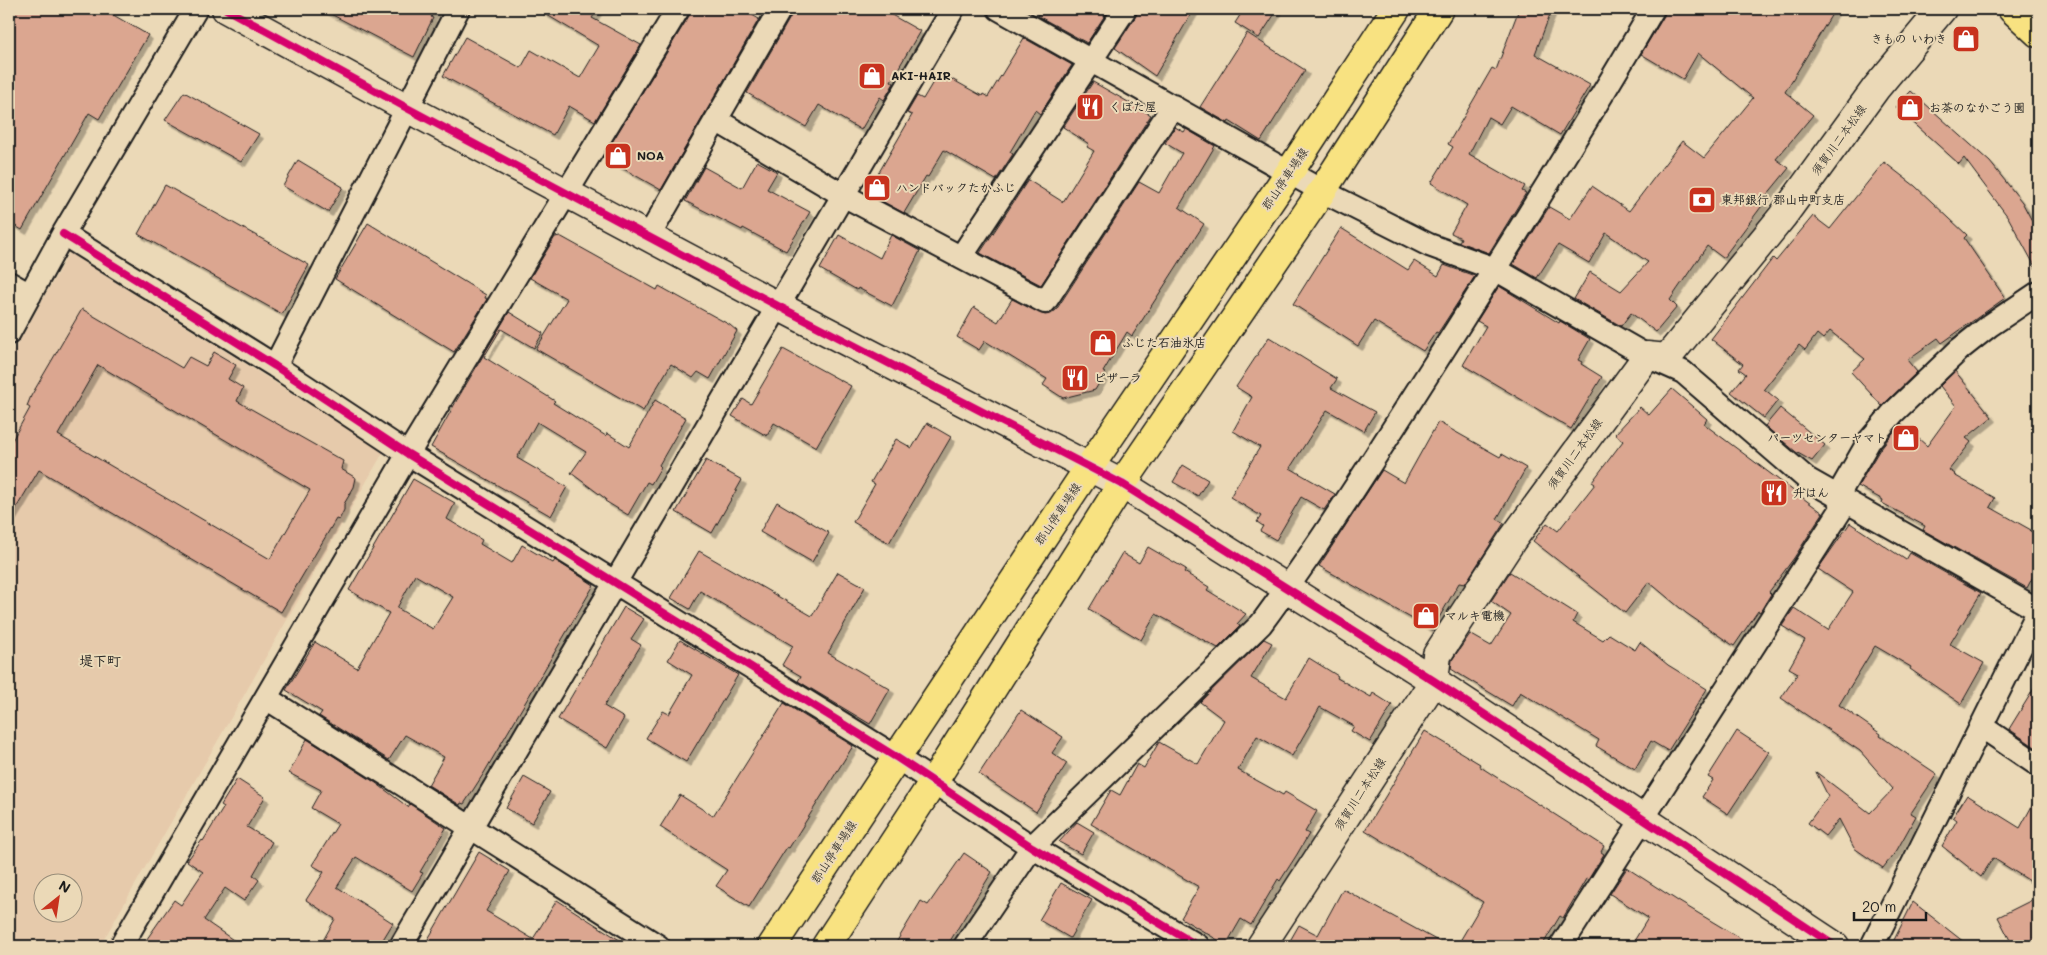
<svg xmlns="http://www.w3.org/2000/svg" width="2047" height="955" font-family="Mali,'Klee One',sans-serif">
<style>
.built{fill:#e6caab;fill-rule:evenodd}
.building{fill:#dba690;stroke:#1c1c1c;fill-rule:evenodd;filter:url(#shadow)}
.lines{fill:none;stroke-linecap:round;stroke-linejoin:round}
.street-casing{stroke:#1c1c1c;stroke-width:26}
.secondary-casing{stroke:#1c1c1c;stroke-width:31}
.primary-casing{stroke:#1c1c1c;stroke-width:31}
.street{stroke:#ebd9b7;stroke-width:22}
.secondary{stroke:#ebd9b7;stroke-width:28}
.primary{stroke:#f8e281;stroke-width:28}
.cycleway-casing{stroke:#ebd9b7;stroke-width:11}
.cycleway{stroke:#d6006c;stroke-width:8}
.labels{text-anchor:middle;stroke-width:4;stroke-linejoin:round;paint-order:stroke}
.poi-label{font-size:12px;font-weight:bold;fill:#1c1c1c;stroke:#ebd9b7;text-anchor:start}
.street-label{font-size:12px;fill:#1c1c1c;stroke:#ebd9b7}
.neighbourhood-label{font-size:14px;font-weight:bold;fill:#1c1c1c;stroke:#ebd9b7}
</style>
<defs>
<filter id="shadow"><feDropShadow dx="4.5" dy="4.5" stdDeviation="0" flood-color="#0004"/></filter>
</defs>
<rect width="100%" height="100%" fill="#ebd9b7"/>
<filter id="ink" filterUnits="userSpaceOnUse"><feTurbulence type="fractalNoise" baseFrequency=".02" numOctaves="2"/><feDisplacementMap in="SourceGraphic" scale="10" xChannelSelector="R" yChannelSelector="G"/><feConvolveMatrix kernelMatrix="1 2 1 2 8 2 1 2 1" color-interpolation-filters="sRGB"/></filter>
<g filter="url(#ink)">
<path class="built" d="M69,253L384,451L100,946H18L9,940V359ZM42,882H72V912H42Z"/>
<path class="building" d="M9,9H103L148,35L99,119L89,113L22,230L9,222Z
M321,9H436L431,17L433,18L414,57Z
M537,9H598L592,18L641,45L595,121L569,106L553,135L443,76L465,37L521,68L531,50L580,78L599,46Z
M691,9H742L759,19L661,190L603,157L689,16Z
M793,9H881L920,31L891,81L894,83L884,100L880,97L861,130L819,105L806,127L747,93L791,16Z
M1042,9H1109L1087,43L1038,16Z
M1138,9H1194L1155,76L1115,48L1136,16Z
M1244,9H1278L1259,38L1235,23Z
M1519,9H1552L1535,54L1590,85L1560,135L1511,106L1500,124L1488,117L1469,154L1525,186L1522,191L1526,193L1489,253L1459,242L1461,238L1451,233L1467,205L1431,183L1453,147L1448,144L1492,68L1496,70Z
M1666,9H1835L1785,92L1813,115L1776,159L1789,168L1762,201L1764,203L1723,258L1707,246L1670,300L1677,307L1656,332L1631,313L1621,326L1574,299L1590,272L1621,291L1648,262L1606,233L1589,263L1558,245L1537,278L1513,264L1549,207L1570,219L1592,186L1629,211L1682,141L1704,158L1753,98L1698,53L1683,79L1641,54L1664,16Z
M1247,33L1305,70L1261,141L1229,121L1228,123L1200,107Z
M1024,38L1072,65L1040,114L1035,110L1010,152L1013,154L996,180L944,150L928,177L926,176L904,213L867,193L912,115L907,113L917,96L923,99L939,72L982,96L983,94L988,97Z
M1093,82L1151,115L1041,285L980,253L1028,180L1063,202L1094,151L1087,147L1089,144L1063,127Z
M1911,91L1990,162L2022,202L2038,232V272L2008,217L1964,158L1959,164L1896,107Z
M184,92L259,134L241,162L165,120Z
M1175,127L1184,132L1186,129L1215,146L1179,207L1204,224L1132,336L1127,332L1103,372L1105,373L1095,390L1063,398L1043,385L1047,379L985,341L979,350L957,337L974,307L998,322L1012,299L1045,315L1051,314L1056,310L1139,182L1159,193L1182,153L1165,143Z
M298,160L343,187L328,212L283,186Z
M757,161L777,172L767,189L810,212L786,251L743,228L742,230L685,201L704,167L742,188Z
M1884,162L1915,186L1967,235L1964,238L2005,298L1942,343L1938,338L1907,360L1917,372L1882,406L1851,372L1865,359L1830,331L1823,339L1817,334L1805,350L1799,345L1764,389L1778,400L1764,418L1731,392L1746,374L1739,369L1743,364L1711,339L1773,258L1776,261L1813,216L1830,229Z
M165,185L309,265L282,314L138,234Z
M368,223L486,295L485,298L487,299L454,352L335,279Z
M1341,228L1408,270L1414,261L1438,276L1444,265L1475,276L1438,333L1436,332L1423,351L1374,321L1358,346L1293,304Z
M839,235L880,258L891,235L920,251L892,306L858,288L857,290L820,269Z
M560,236L657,290L659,286L730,325L737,331L710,379L698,372L693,378L671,364L643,411L536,349L567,299L530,278L555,237Z
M1499,286L1559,323L1560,321L1590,339L1578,360L1582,362L1581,364L1602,377L1571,429L1463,365L1486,326L1477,321Z
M82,309L182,368L189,357L206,366L214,352L236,365L228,379L243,388L237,401L343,461L341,469L356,478L354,487L344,504V510L339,520L336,519L281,612L39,470L9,520V446L30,408L27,406L31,396ZM98,365L310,490L270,559L58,435Z
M509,312L543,333L534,348L501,329L484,357L555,401L553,403L606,436L607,433L629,447L655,400L686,418L659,465L661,467L651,484L647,482L628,515L605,501L606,499L571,473L586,452L537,422L517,458L567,487L551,516L431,447L458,398Z
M1269,337L1337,379L1331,388L1375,412L1364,431L1327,410L1290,468L1335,494L1324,510L1301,497L1276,540L1260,531L1263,526L1257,522L1261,516L1230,497L1260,447L1233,431L1252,397L1236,387Z
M783,349L851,386L816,447L774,423L767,436L732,416L743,399L751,404Z
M1955,371L1992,417L1966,438L1971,442L1949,470L1955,474L1954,475L1995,498L1990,507L2031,530L2030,531L2038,535V567L2027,588L1923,530L1925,526L1882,503L1883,500L1858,486L1880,449L1901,423L1927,446L1956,406L1940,386Z
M1672,389L1707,419L1704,424L1823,513L1794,558L1769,592L1771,594L1760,612L1758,611L1734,646L1686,613L1649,582L1625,613L1533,541L1547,523L1558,531L1595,484L1592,482L1623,441L1615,434L1640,407L1649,415Z
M1780,408L1825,445L1812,461L1796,452L1765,426Z
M1438,422L1500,457L1502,454L1526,468L1497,519L1504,523L1465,584L1459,583L1432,630L1319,566L1382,470L1404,483Z
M927,423L951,437L889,543L853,522L875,484L871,482L896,439L912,448Z
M706,460L742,480L712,533L676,512Z
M1183,465L1208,480L1198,496L1173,482Z
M413,479L455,503L447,519L482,540L480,544L512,563L522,545L553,563L555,560L594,585L484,773L464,804L461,803L460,805L428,785L444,757L405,735L389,760L319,716L322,712L286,690L315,642L357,668L389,613L349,590ZM415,575L453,597L433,629L397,608Z
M777,502L829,533L812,562L760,532Z
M1850,523L1906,560L1910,553L1981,593L1950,644L1984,663L1961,704L1910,669L1911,667L1875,646L1839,705L1881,734L1880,736L1937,774L1911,813L1916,816L1897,850L1883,868L1854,848L1839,819L1825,836L1808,823L1828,796L1816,772L1870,813L1893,789L1860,751L1781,698L1798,673L1789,668L1805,640L1782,626L1794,608L1828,630L1853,592L1818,569Z
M1148,547L1186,569L1184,572L1209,587L1207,590L1246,614L1237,624L1240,626L1218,648L1156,614L1141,640L1089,609L1122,553L1139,563Z
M699,551L812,616L838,572L865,587L828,653L890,689L870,724L798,681L801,676L782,665L793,646L700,591L690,609L671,598Z
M1510,572L1577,614L1573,622L1603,640L1609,634L1635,650L1640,642L1668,665L1707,689L1668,751L1651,741L1635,769L1596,746L1599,740L1520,692L1512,706L1451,669L1452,660L1470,634L1491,646L1511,615L1491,601Z
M624,607L644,619L631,639L641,645L604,706L624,718L607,748L558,719Z
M1264,639L1272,643L1251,678L1286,698L1309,658L1338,676L1337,678L1371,697L1373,693L1392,705L1370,742L1351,731L1354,726L1320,707L1292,756L1257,736L1238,770L1283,795L1285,792L1317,811L1305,832L1309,834L1296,856L1280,881L1278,879L1251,925L1241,919L1226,945L1181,918L1199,887L1091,824L1111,790L1120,795L1137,764L1144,768L1159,742L1198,764L1224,720L1200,702Z
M680,640L738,675L686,762L646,738L663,711L669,714L692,675L668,660Z
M2038,682V749L2009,729Z
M784,703L853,746L789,848L787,847L749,907L716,886L727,870L660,827L680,795L713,816Z
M1021,710L1063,737L1052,753L1067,763L1036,812L979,774Z
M1425,731L1480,764L1479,766L1604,846L1601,852L1604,854L1588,880L1586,879L1563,918L1560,916L1542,946H1457L1483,902L1365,830Z
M1737,731L1769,752L1728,814L1702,797L1713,780L1708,777Z
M307,739L376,783L408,807L410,804L446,828L420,872L423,873L412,891L356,857L337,887L393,923L379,946H320L335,919L306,900L324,872L312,865L338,824L311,808L321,790L289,773Z
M524,777L550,792L532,823L506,808Z
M237,779L265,797L247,827L272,842L253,875L259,880L244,901L225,888L204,920L242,946H142L174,900L181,905L203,872L187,861L202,840L203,841L224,807L221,805Z
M1967,795L2020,828L2038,795V886L1993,858L1981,877L1942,846L1957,820L1953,817Z
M1077,822L1094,832L1081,854L1059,842Z
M479,852L510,871L486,911L533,939L557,900L629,946H424Z
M964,853L992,872L947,946H894L921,901L928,905Z
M1627,868L1678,901L1753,946H1631L1648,918L1610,894Z
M1061,883L1092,900L1070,938L1039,920Z
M1343,889L1447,946H1287L1299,925L1318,935Z
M2038,897V938L2021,946H2013L1998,917Z
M1913,902L1969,946H1891Z"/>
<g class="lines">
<defs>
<path id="street" d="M999,9L1322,191L1429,245L1495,269L1647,356L1683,372L1807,479L2038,610
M716,120L843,195L1045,302L1173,106
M63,234L275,366L408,454L896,757L1032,847L1198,946
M649,236L780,9
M961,257L1125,9
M9,283L30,295
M9,333L63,234L196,9
M275,366L458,9
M1837,497L1869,441L1893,413L1960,349L1989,326L2038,293
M266,698L658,946
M1981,726L2038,765
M121,946L408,454L678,9
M401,946L953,9
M965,946L1032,847L1261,624C1324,539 1380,449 1437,360C1511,244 1584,127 1653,9
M1561,946L1846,502
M1872,946L2038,612"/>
<path id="secondary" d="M226,9L407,108L778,306L1122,484L1434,681L1835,946
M1261,946L1434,681L1437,655L1512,540L1647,356L1667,358L1782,217L1876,88L1942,9"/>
<path id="primary" d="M2012,9L2038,33
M772,946L1090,466L1289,173L1396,9
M826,946L934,781L1122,484L1322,191L1439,9"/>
</defs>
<use href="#street" class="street-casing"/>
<use href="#secondary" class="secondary-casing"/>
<use href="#primary" class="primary-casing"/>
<use href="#street" class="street"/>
<use href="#secondary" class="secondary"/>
<use href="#primary" class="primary"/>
<defs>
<path id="cycleway" d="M226,9L407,108L778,306L1122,484L1434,681L1835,946
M63,234L275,366L408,454L896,757L1032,847L1198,946"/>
</defs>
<use href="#cycleway" class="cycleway-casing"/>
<use href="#cycleway" class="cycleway"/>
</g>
</g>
<defs>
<symbol id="shop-square" viewBox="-11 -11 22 22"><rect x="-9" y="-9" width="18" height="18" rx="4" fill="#c8321e" stroke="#ebd9b7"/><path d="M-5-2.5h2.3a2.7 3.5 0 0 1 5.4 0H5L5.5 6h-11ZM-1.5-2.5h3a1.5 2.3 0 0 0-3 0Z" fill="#fff"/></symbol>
<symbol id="restaurant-square" viewBox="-11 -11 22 22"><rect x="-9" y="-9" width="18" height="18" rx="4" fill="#c8321e" stroke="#ebd9b7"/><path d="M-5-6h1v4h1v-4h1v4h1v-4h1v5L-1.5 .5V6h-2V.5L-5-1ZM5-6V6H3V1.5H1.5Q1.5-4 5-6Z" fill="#fff"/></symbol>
<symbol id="bank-square" viewBox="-11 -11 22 22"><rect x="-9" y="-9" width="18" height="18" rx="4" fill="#c8321e" stroke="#ebd9b7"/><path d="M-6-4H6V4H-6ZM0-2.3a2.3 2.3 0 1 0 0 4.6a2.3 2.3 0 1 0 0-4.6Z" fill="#fff"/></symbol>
</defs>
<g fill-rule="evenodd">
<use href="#shop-square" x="1950" y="23" width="32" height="32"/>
<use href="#shop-square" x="856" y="60" width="32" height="32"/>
<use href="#restaurant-square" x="1074" y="91" width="32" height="32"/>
<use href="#shop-square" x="1894" y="92" width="32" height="32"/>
<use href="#shop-square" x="602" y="140" width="32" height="32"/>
<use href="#shop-square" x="861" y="172" width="32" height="32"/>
<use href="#bank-square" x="1686" y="184" width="32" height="32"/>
<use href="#shop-square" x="1087" y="327" width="32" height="32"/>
<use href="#restaurant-square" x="1059" y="362" width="32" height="32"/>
<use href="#shop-square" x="1890" y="422" width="32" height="32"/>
<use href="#restaurant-square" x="1758" y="477" width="32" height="32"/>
<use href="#shop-square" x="1410" y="600" width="32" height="32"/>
</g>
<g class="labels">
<g class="poi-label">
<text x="1947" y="43" text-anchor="end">きもの いわき</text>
<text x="891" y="80">AKI-HAIR</text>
<text x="1109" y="111">くぼた屋</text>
<text x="1929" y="112">お茶のなかごう園</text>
<text x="637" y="160">NOA</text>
<text x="896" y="192">ハンドバックたかふじ</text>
<text x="1721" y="204">東邦銀行 郡山中町支店</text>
<text x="1122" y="347">ふじた石油氷店</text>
<text x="1094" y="382">ピザーラ</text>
<text x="1887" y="442" text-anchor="end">パーツセンターヤマト</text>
<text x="1793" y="497">升はん</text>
<text x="1445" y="620">マルキ電機</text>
</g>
<g class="street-label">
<text transform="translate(1839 140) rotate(-54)" y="4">須賀川二本松線</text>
<text transform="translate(1285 179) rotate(-56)" y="4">郡山停車場線</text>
<text transform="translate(1575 454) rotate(-54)" y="4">須賀川二本松線</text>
<text transform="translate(1058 514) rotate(-56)" y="4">郡山停車場線</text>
<text transform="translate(1360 794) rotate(-57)" y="4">須賀川二本松線</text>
<text transform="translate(834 852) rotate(-57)" y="4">郡山停車場線</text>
</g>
<g class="neighbourhood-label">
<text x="100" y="666">堤下町</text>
</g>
</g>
<rect width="2047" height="955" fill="none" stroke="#ebd9b7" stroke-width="30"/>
<rect x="15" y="15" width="2017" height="925" fill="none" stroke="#1c1c1c" stroke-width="2" filter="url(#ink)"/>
<g transform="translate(58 898) rotate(30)"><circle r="24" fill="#ebd9b7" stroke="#988d79"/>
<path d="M0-4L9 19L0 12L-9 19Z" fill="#c8321e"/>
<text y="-8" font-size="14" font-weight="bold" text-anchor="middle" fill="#1c1c1c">N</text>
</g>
<path d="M1854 912v8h72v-8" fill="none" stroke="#1c1c1c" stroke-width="2.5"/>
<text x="1862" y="912" font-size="15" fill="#1c1c1c" stroke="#ebd9b7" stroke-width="4" paint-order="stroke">20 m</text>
</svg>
